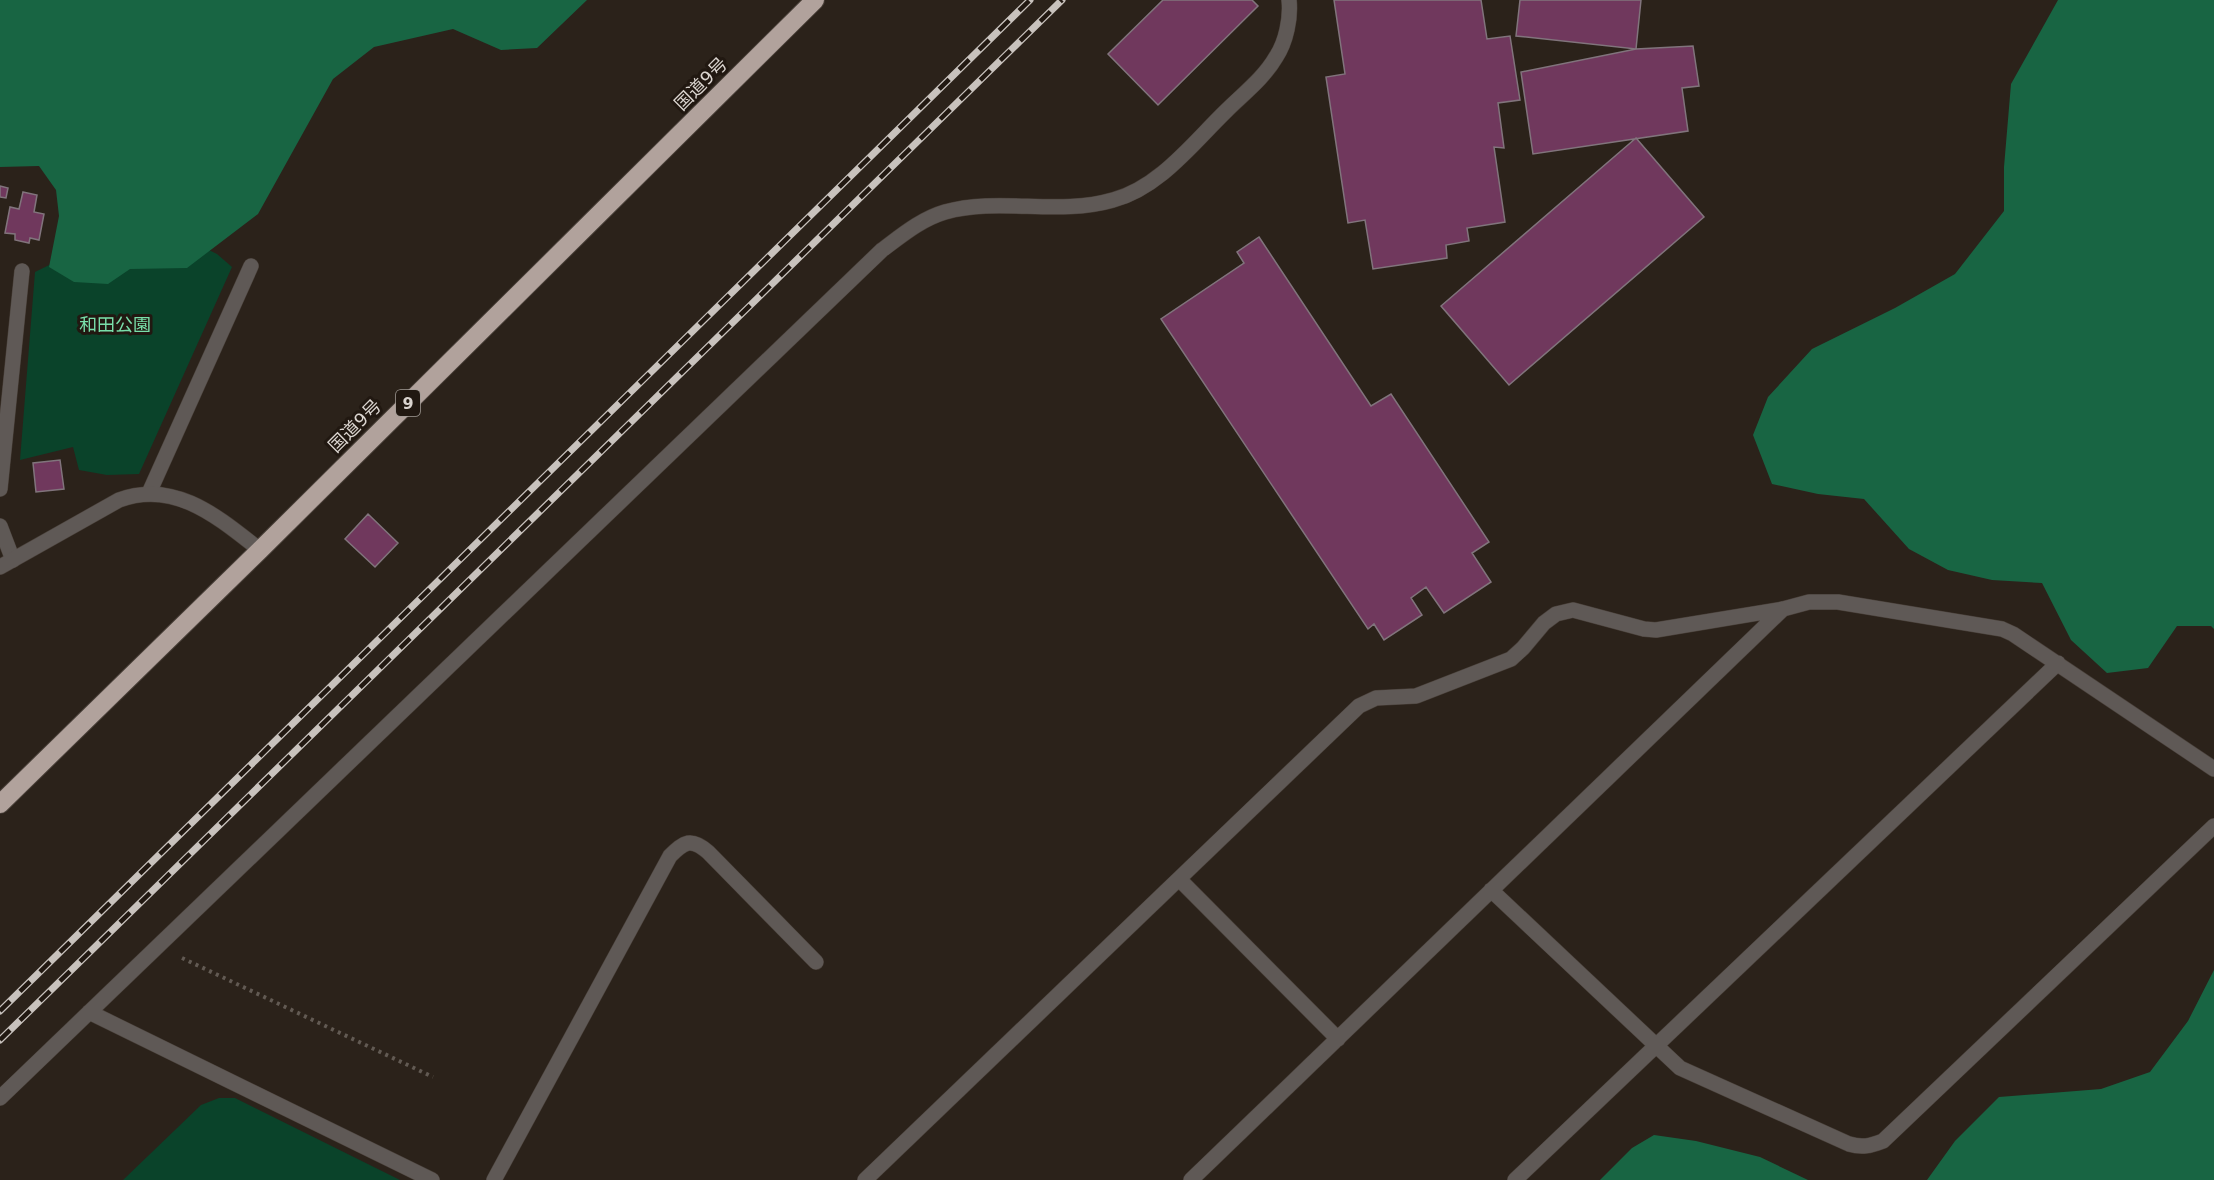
<svg xmlns="http://www.w3.org/2000/svg" width="2214" height="1180" font-family="'DejaVu Sans','Noto Sans JP',sans-serif">
<style>
.green{fill:#0a432a}
.forest{fill:#186543}
.building{fill:#70385d;stroke:#81747c;stroke-width:1.5}
.lines{fill:none;stroke-linecap:round;stroke-linejoin:round}
.lane-casing{stroke:#473e37;stroke-width:16}
.street-casing{stroke:#473e37;stroke-width:16}
.highway-casing{stroke:#473e37;stroke-width:20}
.path{stroke:#625a53;stroke-width:4;stroke-dasharray:3 4.5;stroke-linecap:butt}
.lane{stroke:#5f5956;stroke-width:15}
.street{stroke:#5f5956;stroke-width:15}
.highway{stroke:#b1a29c;stroke-width:18}
.rail-casing{stroke:#c8c2bd;stroke-width:7}
.rail{stroke:#211811;stroke-width:4.5;stroke-dasharray:14;stroke-linecap:butt}
.labels{text-anchor:middle;stroke-width:6;stroke-linejoin:round;paint-order:stroke}
.shield{fill:#211811;stroke:#a29c96;stroke-width:1.5}
.shield-label{font-size:16px;font-weight:bold;fill:#dad4cf}
.street-label{font-size:18px;fill:#dad4cf;stroke:#211811}
.park-label{font-size:18px;fill:#79dfaa;stroke:#211811}
</style>
<rect width="100%" height="100%" fill="#2b221a"/>
<path class="green" d="M172,232L217,254L232,267L139,474L107,475L79,470L73,447L20,460L35,272L104,238Z
M219,1098H235L400,1180H123L201,1105Z"/>
<path class="forest" d="M0,0H587L537,48L501,50L453,29L374,47L333,79L258,214L187,268L130,269L108,284L74,282L49,267L59,216L56,190L39,166L0,167Z
M2058,0H2214V629L2211,626H2177L2148,668L2107,673L2071,640L2042,583L1992,580L1948,570L1909,549L1864,499L1818,494L1772,484L1753,435L1768,397L1812,349L1895,308L1955,274L2004,211V167L2011,84Z
M2214,970V1180H1927L1955,1141L1999,1097L2101,1089L2150,1072L2188,1021Z
M1654,1135L1696,1141L1760,1157L1808,1180H1600L1632,1148Z"/>
<path class="building" d="M1163,0H1252L1258,6L1158,105L1108,54Z
M1334,0H1481L1487,39L1510,36L1520,100L1498,103L1504,148L1494,147L1505,222L1467,228L1469,241L1446,245L1447,258L1373,269L1365,220L1348,223L1326,77L1345,74Z
M1520,0H1641L1636,49L1516,36Z
M1693,46L1699,86L1682,88L1688,131L1533,154L1521,72L1636,49Z
M1636,138L1704,217L1509,385L1441,306Z
M0,186L8,188L6,198L0,197Z
M23,192L37,195L34,212L44,214L39,240L30,238L29,243L15,240V234L5,233L10,207L19,209Z
M1259,237L1371,406L1391,394L1489,542L1472,553L1491,582L1444,613L1426,587L1411,598L1422,615L1384,640L1374,624L1368,629L1161,319L1244,263L1237,252Z
M60,460L64,489L36,492L33,463Z
M368,514L398,543L375,567L345,539Z"/>
<g class="lines">
<defs>
<path id="lane" d="M0,489L22,271
M149,493L251,266
M0,526L13,560"/>
<path id="street" d="M0,567L119,500C175,479 219,518 260,550
M1179,879L1338,1039
M1491,890L1680,1068L1849,1144C1862,1148 1870,1146 1883,1141L2214,826
M89,1012L432,1180
M0,1098L882,250C901,236 921,219 945,212C999,197 1058,216 1113,200C1159,188 1193,143 1226,111C1243,94 1264,78 1276,57C1286,42 1291,18 1289,0
M494,1180L670,856C684,842 691,837 708,852L816,962
M865,1180L1359,706L1376,698L1416,696L1511,659L1523,648L1544,623L1556,614L1573,610L1644,629L1656,630L1783,609L1809,602H1838L2002,629L2013,634L2214,769
M1191,1180L1783,609
M1515,1180L2058,663"/>
<path id="highway" d="M0,804L260,550L815,0"/>
</defs>
<use href="#lane" class="lane-casing"/>
<use href="#street" class="street-casing"/>
<use href="#highway" class="highway-casing"/>
<path class="path" d="M182,958L433,1077"/>
<use href="#lane" class="lane"/>
<use href="#street" class="street"/>
<use href="#highway" class="highway"/>
<defs>
<path id="rail" d="M0,1011L1030,0
M0,1040L1062,0"/>
</defs>
<use href="#rail" class="rail-casing"/>
<use href="#rail" class="rail"/>
</g>
<g class="labels">
<rect class="shield" x="396" y="390" width="24" height="26" rx="4.5"/>
<g class="shield-label">
<text x="408" y="409">9</text>
</g>
<g class="street-label">
<text transform="translate(701 84) rotate(-45)" y="6">国道9号</text>
<text transform="translate(355 426) rotate(-45)" y="6">国道9号</text>
</g>
<g class="park-label">
<text x="115" y="331">和田公園</text>
</g>
</g>
</svg>
